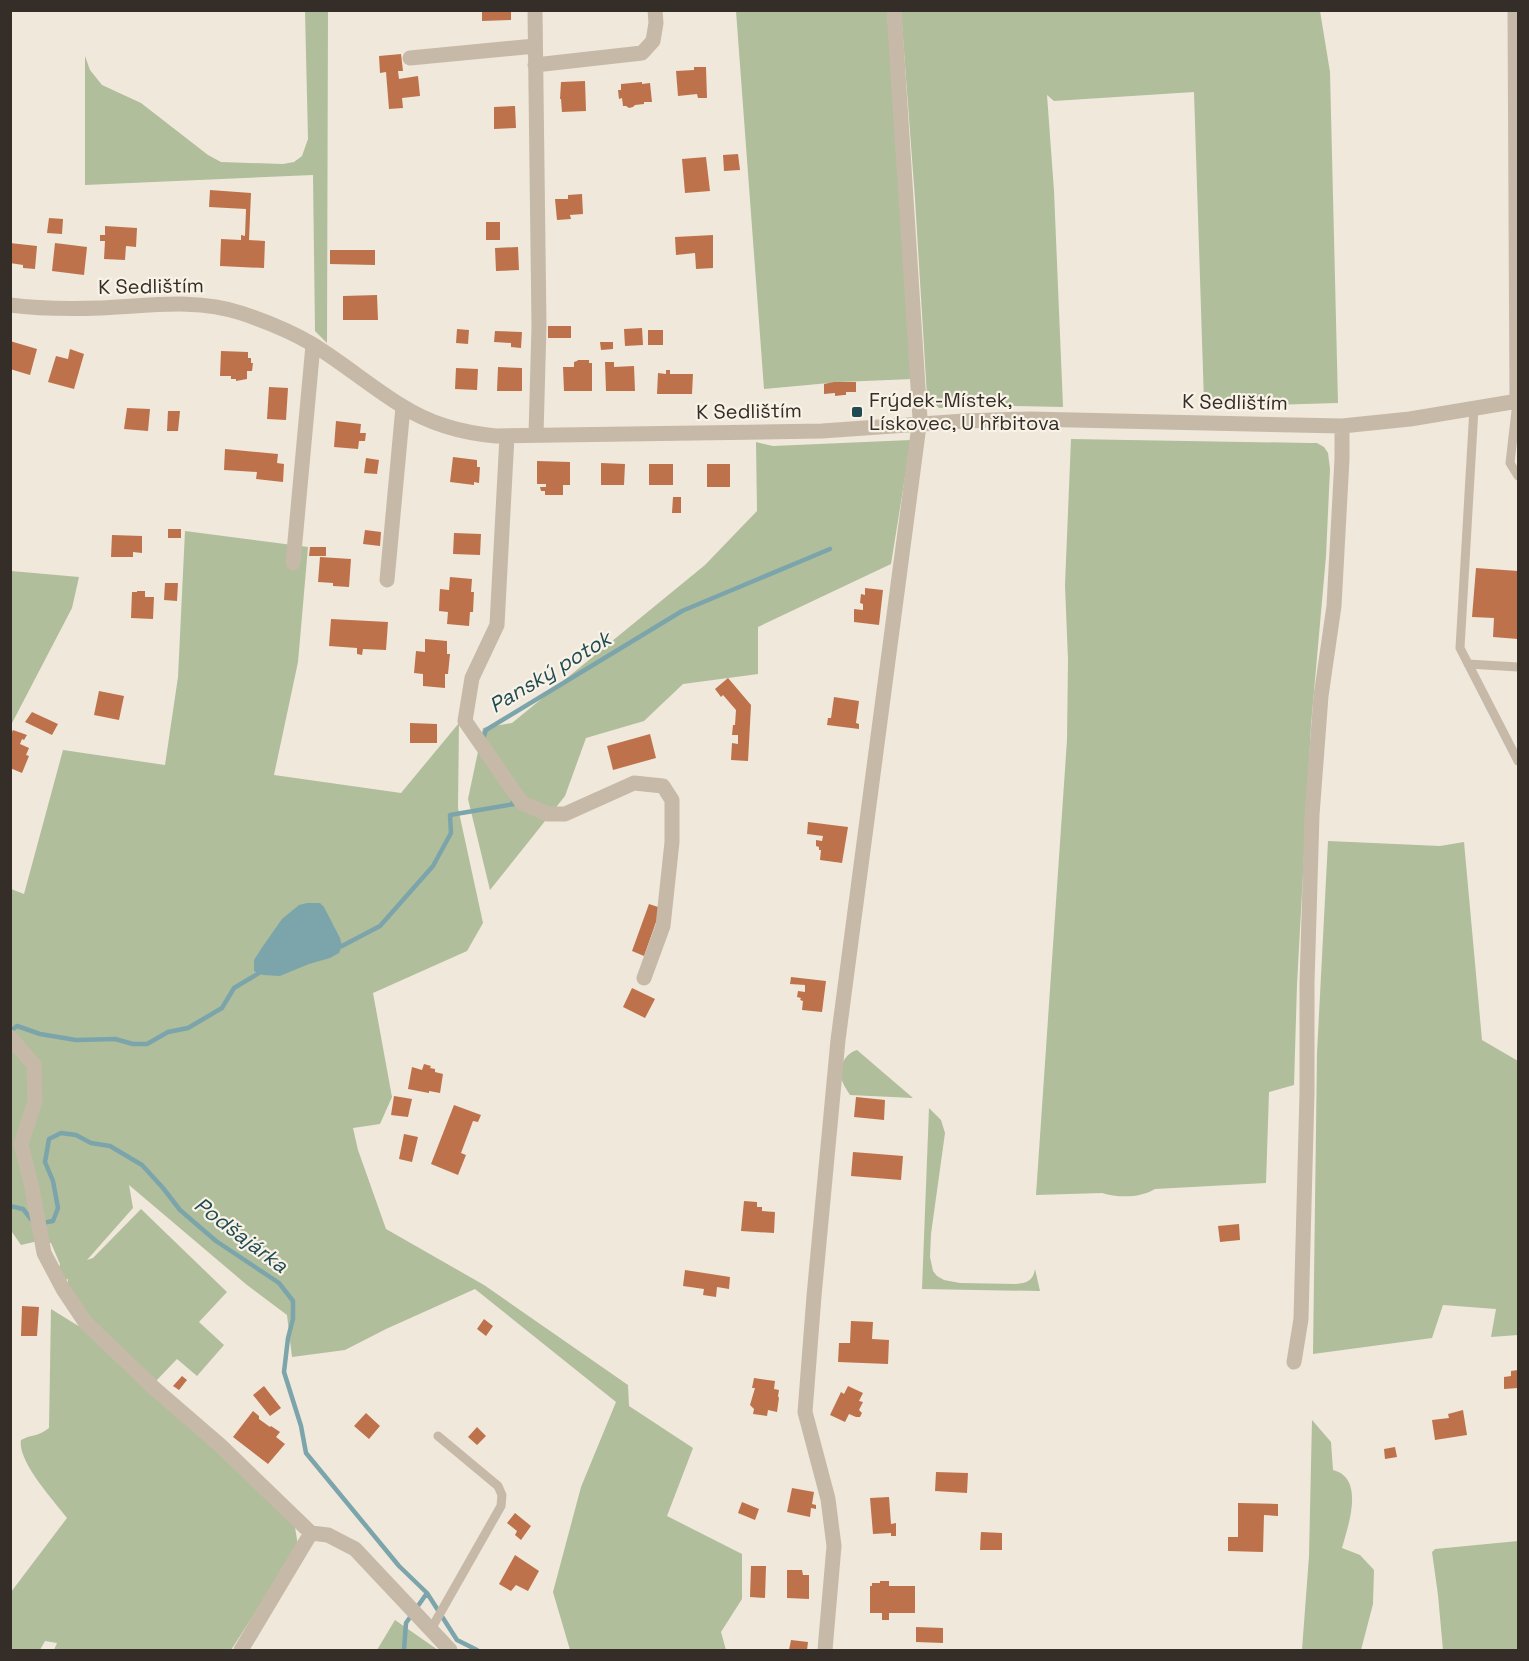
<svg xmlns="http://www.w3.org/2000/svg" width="1529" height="1661" font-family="'Space Grotesk',sans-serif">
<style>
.green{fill:#b0be9c}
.water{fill:#7ca5ab}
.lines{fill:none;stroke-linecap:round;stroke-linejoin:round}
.stream{stroke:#7ca5ab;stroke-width:4.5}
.building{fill:#be724b}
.lane{stroke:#c7b9a8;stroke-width:9}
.street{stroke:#c7b9a8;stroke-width:15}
.poi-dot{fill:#204b53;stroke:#f8f2e7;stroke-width:2}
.labels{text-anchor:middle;stroke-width:4.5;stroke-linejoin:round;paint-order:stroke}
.street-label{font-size:20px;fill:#352d28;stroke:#f8f2e7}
.poi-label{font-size:20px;fill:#352d28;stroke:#f8f2e7;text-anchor:start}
.water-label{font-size:21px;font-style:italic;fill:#204b53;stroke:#f8f2e7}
</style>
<rect width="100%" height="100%" fill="#f0e8db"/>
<path class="green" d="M305,11H328L327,343L315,331L313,175L85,185V56L90,70L102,85L141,103L208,155L221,162L283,164L294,162L302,156L308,139Z
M736,11H887L913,379L840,382L764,389Z
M901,11H1320L1330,72L1338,403L1271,405L1204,402L1194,92L1054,101L1047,95L1054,191L1063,407L1013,406L939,408L927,396L915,199Z
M1071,439L1309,443H1317L1324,447L1328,453L1330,469L1326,556L1311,725L1297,985L1294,1085L1269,1092L1266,1183L1155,1189C1141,1198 1118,1198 1102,1193L1036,1195L1067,740L1068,660L1065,585Z
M911,440L891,564L758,627V674L683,684L644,721L586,738L565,796L490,890L468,799L483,728L512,723L705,565L757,511L756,442L773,446Z
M185,531L308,547L298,662L274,775L401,793L459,723L458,808L483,923L467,951L373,993L392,1097L380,1124L353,1128L358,1150L386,1229L484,1285L628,1385L629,1406L693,1448L667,1516L742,1554V1599L721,1632L726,1650H570L553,1592L581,1487L616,1402L475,1289L386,1329L345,1350L292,1357L287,1315L247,1285L129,1185L133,1208L87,1260L93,1258L141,1209L227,1292L199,1322L224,1345L197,1376L177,1359L155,1382L96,1325L68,1287V1279L65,1280L58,1271L60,1264L51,1243L38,1241L21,1245L12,1232L11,1239V889L24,894L63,750L165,765L178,677Z
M11,571L79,577L72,608L11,725Z
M1328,841L1440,846L1464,842L1482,1040L1518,1061V1335L1491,1337L1496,1309L1443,1305L1432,1338L1313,1354L1317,1053Z
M857,1050L913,1098L850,1095C847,1090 842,1083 841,1077C838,1066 846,1053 857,1050Z
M929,1108L941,1120L945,1133L931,1234L930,1257L933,1271L937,1276L944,1280L960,1283L1016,1284C1027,1283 1033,1281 1035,1269L1040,1291L922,1289Z
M51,1309L80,1327L194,1430L295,1527L298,1546L231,1650H54L57,1643L45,1641L40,1650H11V1592L67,1518C54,1501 17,1461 21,1440C32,1434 38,1437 49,1428Z
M1312,1420L1331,1442L1333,1470C1336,1471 1340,1472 1342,1474C1362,1489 1347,1529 1342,1548L1360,1555L1374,1570L1373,1604L1361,1650H1302L1309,1556Z
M1518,1541V1650H1443L1438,1595L1432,1552L1435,1549Z
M395,1620L438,1650H377Z"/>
<path class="water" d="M307,903H320L324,907L340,938L342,946L339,953L330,958L309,964L280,976L263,975L254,971V960L263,946L282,919L299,905Z"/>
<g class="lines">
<path class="stream" d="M483,739L486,730L682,611L830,549
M337,947L342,946L380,926L433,866L451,833L450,815L514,804L513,801
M13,1029L17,1026L40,1034L76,1040L115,1039L133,1044H147L168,1032L188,1028L222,1008L234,988L264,970
M10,1206L23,1209L31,1219L35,1220
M42,1223L53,1221L58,1208L53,1181L45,1162L49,1139L61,1133L76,1135L91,1143L110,1146L142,1165L163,1188L180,1210L216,1241L279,1283L293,1301V1319L288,1338L284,1372L301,1426L306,1453L399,1566L427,1593L457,1640L477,1650
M404,1650L406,1623L427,1593"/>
</g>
<path class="building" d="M482,10H511V20L482,21Z
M401,54L403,71H398L399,79L418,76L420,96L402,98L403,108L389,109L386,72L380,73L379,56Z
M694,67H706L707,98H698L697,94L678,96L676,71L694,70Z
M585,81L586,111L562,112L561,99H560L561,82Z
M642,82V84L650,83L652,102H644V104L635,105L633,107L629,108L626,106H623L622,98L619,99L618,90H621V84Z
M515,106L516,128L494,129V107Z
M738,154L740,170L724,171L723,155Z
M706,157L710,191L685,193L682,159Z
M210,190L251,193L249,240L265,241L264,268L220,266L221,239L241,240V235L245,236L246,209L209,207Z
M582,194L583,214L570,215L571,219L557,220L555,199H568V195Z
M49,218L63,219L62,234L47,233Z
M486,222H500V240H486Z
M105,226L137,228L136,247L126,246L125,260L104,259L105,241H100V235H105Z
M713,235V268L696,269L695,253L676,255L675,237Z
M10,243L37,246L35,269L23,268V265L10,263Z
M55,243L87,247L84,275L52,271Z
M518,247L519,270L496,271L495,248Z
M330,250H375V265L330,264Z
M377,295L378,320H343V296Z
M548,326H571V338H548Z
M642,328L643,345L625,346L624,329Z
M457,329L469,330L468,344L456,343Z
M648,330H663V345H648Z
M495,331L522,332L521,348L511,347V343L494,342Z
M10,341L37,349L30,375L10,369Z
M600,342H613V349L601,350Z
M70,349L84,354L74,389L48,382L56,356L68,359Z
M221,351L248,352V358H251V363H253L252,371H247V379L236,381V379H231V376H220Z
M578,360H589V363H592V391H564L563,367H574V362L577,361Z
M605,362H614V367L634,366L635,391H606Z
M498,367L522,368V391H497Z
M456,368L478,369L477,390L455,389Z
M666,370H670V374H693L692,394H657L658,373L666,374Z
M834,382H856V392H846V395H844L835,396V393L824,394V384Z
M269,387L288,388L286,420L267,419Z
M127,408L150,409L148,431L124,429Z
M168,411H180L178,431H167Z
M336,421L361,424L360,433H366L365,441H359L358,449L334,447Z
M225,449L278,454L277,463L284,464L283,482L256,479L257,472L224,470Z
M453,457L477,460V467H480L479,483L474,482V485L450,482Z
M366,458L379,460L377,474L364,473Z
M537,461L570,462V485H563V495H545V491H541L540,487H546V484H537Z
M601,463L625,464L624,485H601Z
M649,464H673V485H649Z
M707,464H730V487H707Z
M673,497H681V513H672Z
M168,529H181V538H168Z
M365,530L381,532L380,546L363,544Z
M454,533L481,534L480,555L453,554Z
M112,535L142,536V553L133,552V557H111Z
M310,547H326V556H309Z
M320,557L351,559L349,587L333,586V583L318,582Z
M1476,568L1518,571V639L1493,637L1494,618L1472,617Z
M450,577L472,579L471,592H474L473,612H470L469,626L447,624L448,612L439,611L440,589L449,590Z
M165,583H178L177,601L164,600Z
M865,588L883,590L879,625L854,622V609L863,610V604L860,603L861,594L865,595Z
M137,591H145V597H154L153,619L131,618L132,592H137Z
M331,619L388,622L386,650L363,649L362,655L357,654V648L329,646Z
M425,639L447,641V654H450L448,674H445V688L423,686V674L414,673L416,651L425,652Z
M728,678L751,705L748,761L731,760L732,743L738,744V735H732L733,725H735L736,710L723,695L721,697L715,689Z
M99,691L124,696L119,720L94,715Z
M834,697L859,701L856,723L859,724V729L827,725L828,718H831Z
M32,712L58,724L52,735L25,722Z
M410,723L437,724V743H410Z
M13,730L27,735L24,740L22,739L20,744L29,748L26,755L29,756L22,773L10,768V736Z
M650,734L656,758L613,770L607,746Z
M808,822L848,827L842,863L820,860L821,850H819V847L816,846V840L822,841L823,836L807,834Z
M649,904L661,908L644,956L632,951Z
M791,977L826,981L822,1012L802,1010L803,1001L800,1000L801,998L797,997L798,991L805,992V985L790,984Z
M632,988L655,999L645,1018L623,1007Z
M424,1064L431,1066L430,1068L435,1069V1072L443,1074L440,1093L429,1091V1093L408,1089L412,1067L422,1070Z
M394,1096L412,1099L408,1117L391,1115Z
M856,1097L885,1100L884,1120L854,1117Z
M454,1105L481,1115L478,1122L473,1121L461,1153L466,1155L458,1175L431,1164Z
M404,1134L418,1137L412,1162L399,1159Z
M853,1152L903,1156L901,1180L851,1176Z
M744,1201L757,1202V1207H762V1211L775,1212L774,1233L741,1231Z
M1239,1224L1240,1240L1220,1242L1218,1226Z
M685,1270L730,1277L729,1289L717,1287L716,1297L703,1295L704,1289L683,1286Z
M22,1306L39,1307L37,1336H21Z
M484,1319L493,1326L486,1336L477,1329Z
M851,1321L873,1322L872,1339L889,1340L888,1364L838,1362L839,1343H850Z
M1518,1370V1388L1504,1389V1377L1511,1376V1371Z
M182,1376L187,1380L179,1390L173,1386Z
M754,1378L775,1381L774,1389L779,1390L778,1396L779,1398L777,1412L768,1410L767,1416L753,1414L754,1409L750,1405L755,1388H752Z
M264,1386L281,1408L270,1416L253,1395Z
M848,1386L863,1393L859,1401L863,1402L859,1410L862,1413L860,1417H856L849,1414L845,1422L830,1415L841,1392L844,1394Z
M1463,1410L1467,1435L1435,1440L1432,1420L1449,1418L1448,1414Z
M253,1411L259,1416V1419L270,1427L271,1426L280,1432L276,1437L285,1444L268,1464L233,1437Z
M366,1413L380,1426L369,1439L354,1426Z
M477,1427L486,1436L477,1445L468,1437Z
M1395,1447L1397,1457L1385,1459L1384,1449Z
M936,1472L968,1473L967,1493L935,1491Z
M792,1488L814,1492L812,1504L816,1505V1509L811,1508L810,1517L787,1512Z
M889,1497L891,1524L896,1523V1536H891V1533L873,1534L870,1498Z
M742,1502L759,1509L755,1520L738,1513Z
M1238,1503L1278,1504V1516L1264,1515L1263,1552L1228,1551V1537H1238Z
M515,1513L531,1526L521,1540L515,1535L517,1531L507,1523Z
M981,1532L1002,1533V1550H980Z
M515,1555L539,1571L528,1591L516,1585L511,1591L499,1584Z
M751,1566H766L765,1598L750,1597Z
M787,1570H802L803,1575H809V1599L787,1598Z
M880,1581H889V1586H915V1613H889V1620H882V1613H870V1586H872V1583H880Z
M916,1627L943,1628V1643L916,1642Z
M791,1640L808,1642L807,1650H789Z"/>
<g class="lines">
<path class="lane" d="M1517,402L1510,463L1518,476
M1474,408L1460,648L1518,761
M1468,664L1518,667
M430,1631L501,1506L502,1495L498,1486L438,1436"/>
<path class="street" d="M535,10L539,326L536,435
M1515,10L1517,402
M410,58L535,46
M535,65L642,53L653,41L656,23L655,10
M10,305C40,309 71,309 101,308C148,306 196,298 241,313C265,321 290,331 312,344C343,363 371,387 402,406C430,424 464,433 496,436L822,431L964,421L1030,419L1342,426L1410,419L1518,401
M507,436L497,625L472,678L465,721L522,803L548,814H565L634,783L663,786L672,800V842L663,926L644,978
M293,563L313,345
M387,580L403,407
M10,1037L34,1065L35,1101L21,1144L32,1188L44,1253L63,1289L85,1322L155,1389L221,1446L311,1533L328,1535L355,1549L450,1650
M1294,1362L1301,1319L1307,1092V983L1312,815L1321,696L1334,606L1342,459V426
M241,1650L311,1533
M825,1650L834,1546L828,1499L805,1412L814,1296L838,1040L920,418L894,10"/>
</g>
<rect class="poi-dot" x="851" y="406" width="12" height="12" rx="3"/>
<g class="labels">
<g class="street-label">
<text transform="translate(151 286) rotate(-1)" y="7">K Sedlištím</text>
<text transform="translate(1235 402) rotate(1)" y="7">K Sedlištím</text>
<text transform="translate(749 411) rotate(-1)" y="7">K Sedlištím</text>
</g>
<g class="poi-label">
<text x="869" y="407">Frýdek-Místek,<tspan x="869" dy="23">Lískovec, U hřbitova</tspan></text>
</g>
<g class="water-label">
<text transform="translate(550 672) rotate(-31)" y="7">Panský potok</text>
<text transform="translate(241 1235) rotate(37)" y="7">Podšajárka</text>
</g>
</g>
<rect width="1529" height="1661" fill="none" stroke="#352d28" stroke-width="24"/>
</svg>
